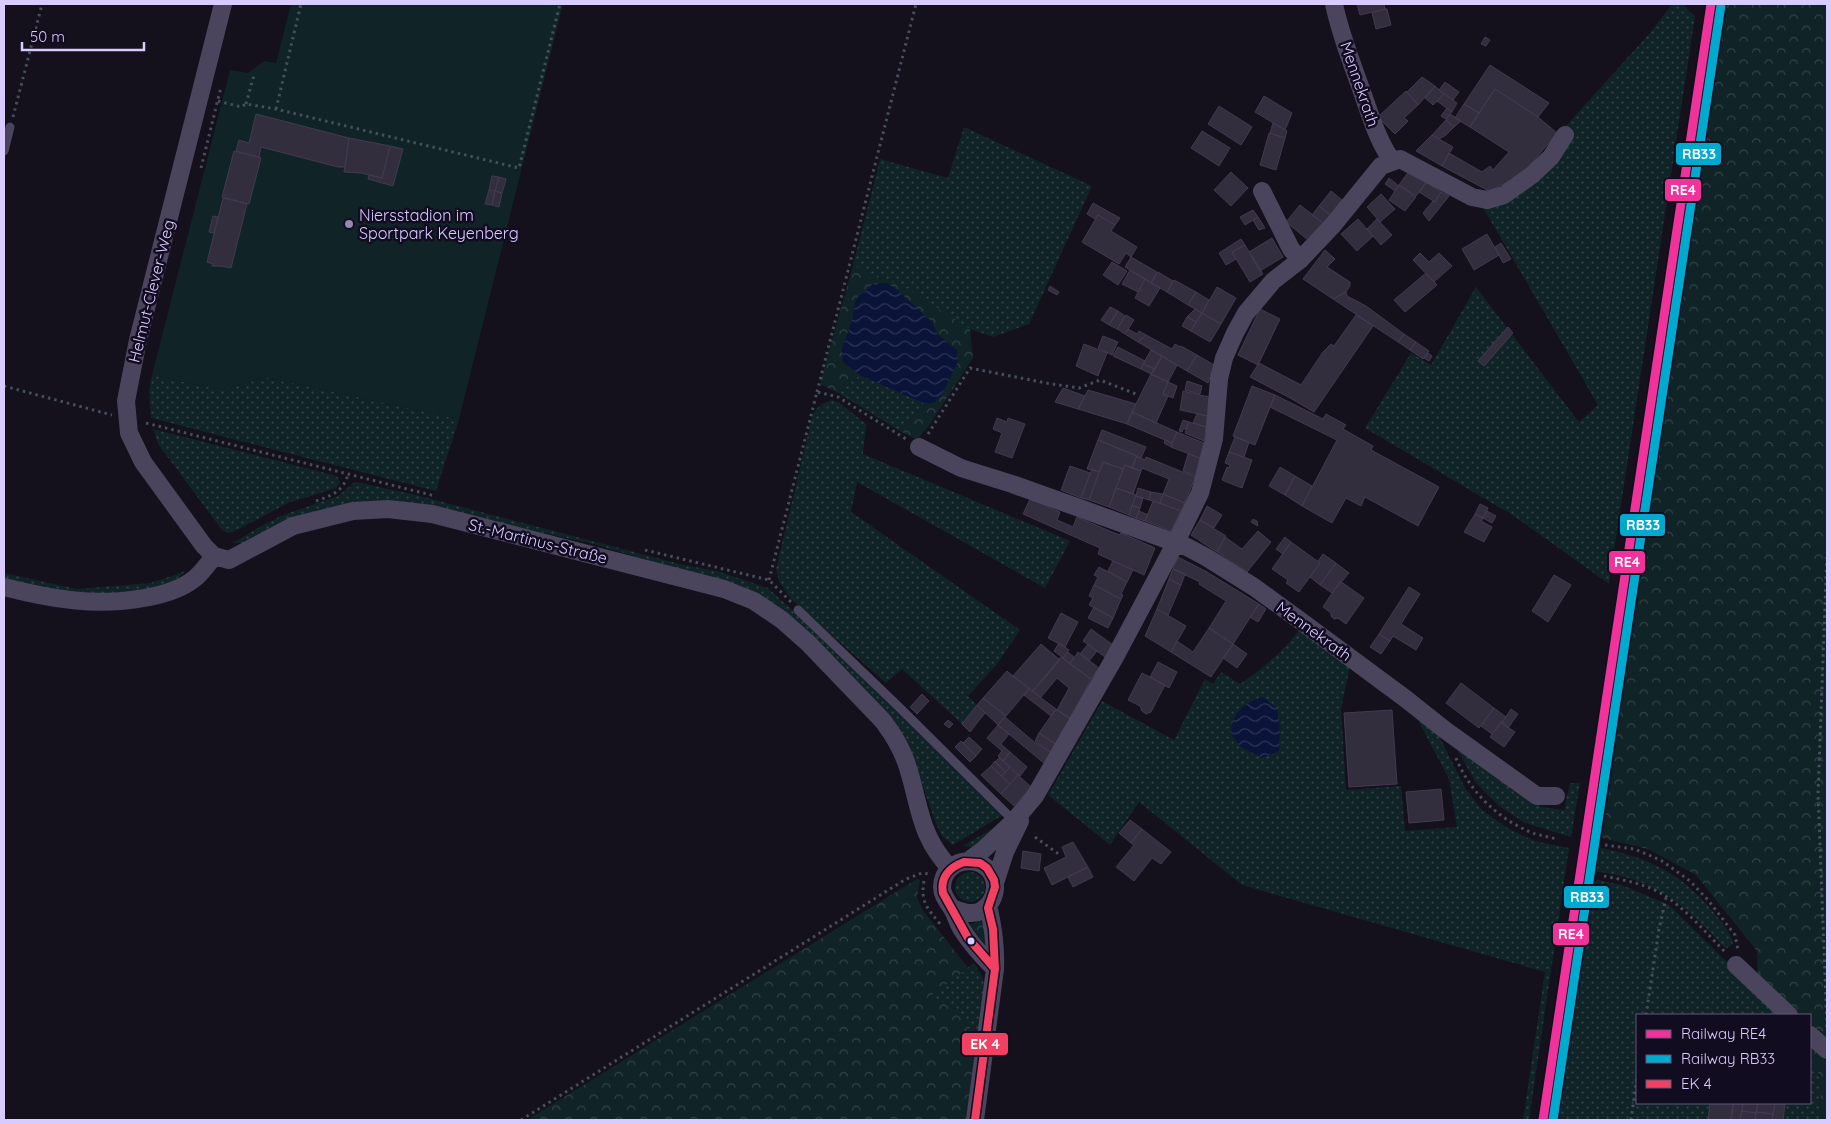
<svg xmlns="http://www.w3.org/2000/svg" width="1831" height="1124" font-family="Quicksand,sans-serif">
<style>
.grass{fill:url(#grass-dots)}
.forest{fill:url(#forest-crowns)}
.pitch{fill:#102427}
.water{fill:url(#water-waves)}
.building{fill:#322e3e;stroke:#423a50}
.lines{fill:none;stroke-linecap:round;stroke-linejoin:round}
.path{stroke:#444e5d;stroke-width:3;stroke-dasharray:2.5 4;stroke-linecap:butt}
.service{stroke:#4a455d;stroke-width:9}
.minor{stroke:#4a455d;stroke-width:18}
.bus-1-casing{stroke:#120c20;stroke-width:11}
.bus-1{stroke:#f24062;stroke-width:8}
.rail-1-casing{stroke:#120c20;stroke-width:12}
.rail-2-casing{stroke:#120c20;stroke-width:12}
.rail-1{stroke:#ef339a;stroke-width:9}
.rail-2{stroke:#00a9ce;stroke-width:9}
.poi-dot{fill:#938ab0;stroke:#120c20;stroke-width:2}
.bus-dot{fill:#d8cbff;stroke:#120c20;stroke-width:2}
.labels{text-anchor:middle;stroke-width:5;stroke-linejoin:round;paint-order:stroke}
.street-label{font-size:16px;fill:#d8cbff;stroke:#120c20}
.poi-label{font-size:16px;fill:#d8cbff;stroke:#120c20;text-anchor:start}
.line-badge{stroke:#120c20;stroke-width:2}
.badge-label{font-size:14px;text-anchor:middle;font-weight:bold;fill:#fff}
</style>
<defs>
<pattern id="grass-dots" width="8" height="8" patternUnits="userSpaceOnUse" patternTransform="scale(1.25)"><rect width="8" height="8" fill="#102427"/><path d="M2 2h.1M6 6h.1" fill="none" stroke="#324247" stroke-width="1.8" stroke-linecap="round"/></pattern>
<pattern id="forest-crowns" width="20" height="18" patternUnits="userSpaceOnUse" patternTransform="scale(1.25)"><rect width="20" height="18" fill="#102427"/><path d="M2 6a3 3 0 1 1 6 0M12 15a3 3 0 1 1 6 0" fill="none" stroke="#324247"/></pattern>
<pattern id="water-waves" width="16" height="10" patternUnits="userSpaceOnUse" patternTransform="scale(1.25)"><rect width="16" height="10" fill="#0a1439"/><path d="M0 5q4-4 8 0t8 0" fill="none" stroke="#2d3557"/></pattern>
</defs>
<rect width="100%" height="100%" fill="#14101c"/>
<path class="grass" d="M1672,4H1684L1688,10L1695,16L1609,584L1514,516L1365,428L1411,353L1431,365L1476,287L1579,422L1598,405L1481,204L1530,182L1564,128L1650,33Z
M964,127L1092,186L1029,324L993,337L970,329L853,265L880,159L948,178Z
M152,375L217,389H225L265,377L459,419L436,491L151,418L149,391Z
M860,375L926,404L900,431L838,393Z
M832,400L840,403L866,424L863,454L1070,541L1045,588L857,482L851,512L1020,630L997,664L968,696L977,705L962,724L902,669L886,683L790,598L779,581L776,569L813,414C818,406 822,403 832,400Z
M153,429L337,476L340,482L336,488L288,503L235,531L228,533L222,530L158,444Z
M356,482L416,495L684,565L717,571L768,588L848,661L1003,815L953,845L942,836L936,824L914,760L835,659L694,574L594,544L417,505L247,543H233L263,525L283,515L338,496L353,483Z
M186,571L173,582L134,594L59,592L4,580V573L77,589L151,583Z
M1301,628L1350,666L1341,709L1346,790L1401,786L1405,831L1457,827L1449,779L1419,722L1422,718L1435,728L1465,788L1482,810L1509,829L1535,841L1569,848L1529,1120H1523L1545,972L1242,885L1139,802L1110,845L1048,795L1102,701L1174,740L1205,679L1213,684L1221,672L1240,684C1263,669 1284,650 1301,628Z
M1456,748L1521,795L1542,807L1564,810L1570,783H1580L1571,837L1525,823L1499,806L1476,783Z
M1003,822L977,847L963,846Z
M1597,847C1648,857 1682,873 1715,914C1722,923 1731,932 1733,944L1727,948L1724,947C1684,903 1655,879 1594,871Z
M955 887a15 15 0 1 1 30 0a15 15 0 1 1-30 0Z
M1594,879L1622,885L1669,905L1781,1015H1637V1103H1810V1059L1822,1079L1820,1112L1824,1120H1556Z
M974,963L983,978L984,985L978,1041L959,1010L930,996Z"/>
<path class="forest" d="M1721,4H1827V1043L1810,1030V1015H1795L1758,977L1757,951L1696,875L1648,849L1602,838L1614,758L1634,580Z
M853,265L908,289L970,329L973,358L928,427L917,440L900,431L926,404L935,402L953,346L937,334L932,322L897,290L886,283H874L867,290L860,294L855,302L853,317L842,349L843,362L860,375L838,393L820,384Z
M917,879L920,880L917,897L922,909L968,968L931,996L959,1010L978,1041L966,1120H527Z
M979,921H983L988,948L970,926L971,924Z
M1810,1044L1827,1062V1120H1824L1820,1112L1822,1079L1810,1059Z"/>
<path class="pitch" d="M291,4H563L459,419L265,377L225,389H217L152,375L230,70L248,73L264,61L276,63Z"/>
<path class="water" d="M874,283H886L897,290L932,322L937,334L957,350L958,362L941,396L935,402L926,404L860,375L843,362L842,349L853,317L855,302L860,294L867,290Z
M1263,697L1277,708L1280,728L1279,751L1262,758L1241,747L1231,734C1231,714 1244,702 1263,697Z"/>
<path class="building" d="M1357,4H1384L1385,9L1360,15Z
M1385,9H1387L1391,25L1376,29L1372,13Z
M1485,37L1490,40L1486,46L1481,44Z
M1490,65L1549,103L1538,117L1495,89L1479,113L1464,104Z
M1422,77L1435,86L1418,105L1407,92Z
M1445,82L1459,92L1453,100L1439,90Z
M1435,86L1444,94L1433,105L1425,98Z
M1495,89L1538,117L1557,133L1522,175L1489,191L1442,166L1449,153L1482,172L1490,166L1493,170L1509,152L1470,127Z
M1406,91L1418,105L1404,118L1408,121L1395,134L1378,117Z
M1444,94L1457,103L1452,112L1437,101Z
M1264,96L1292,113L1285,130L1255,112Z
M1464,104L1479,113L1470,127L1455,118Z
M1219,106L1252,127L1241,145L1208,124Z
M1447,108L1452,112L1446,119L1441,116Z
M256,114L349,138L345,167H338L261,147L259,157L236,151L239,140L249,143Z
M1450,114L1461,121L1454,127L1446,120Z
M1446,120L1454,127L1446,135L1439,139L1432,135Z
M1273,123L1287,131L1285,138L1270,133Z
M1202,131L1230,148L1219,166L1191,148Z
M1269,133L1285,138L1276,170L1260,165Z
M1432,135L1453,147L1442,166L1416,151Z
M349,138L390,146L382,178L361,173L344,172Z
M390,146L403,149L393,186L368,179L369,175L382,178Z
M234,151L261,158L249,204L222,197Z
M1409,171L1427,182L1416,196L1399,185Z
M1231,172L1248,188L1231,206L1214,190Z
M492,176L499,177L495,191L489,190Z
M499,177L506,179L502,193L495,191Z
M1389,178L1399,186L1395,191L1385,184Z
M1426,182L1441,192L1435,202L1419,192Z
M1399,185L1416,197L1405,211L1389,200Z
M489,190L495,191L492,205L485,204Z
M495,191L502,193L499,207L492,205Z
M1331,191L1342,200L1330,215L1319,206Z
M1441,192L1449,196L1429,221L1423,213L1433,201L1435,202Z
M1381,194L1395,209L1380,222L1367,207Z
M223,198L247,204L231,268L220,266H212L213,264L207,262Z
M1093,203L1120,218L1115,225L1098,215L1095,219L1087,214Z
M1300,205L1323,223L1308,240L1286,222Z
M1319,206L1330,215L1323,223L1312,215Z
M1253,210L1258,217L1245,225L1240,217Z
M1098,215L1115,225L1111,231L1137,247L1131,257L1126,253L1119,264L1082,242Z
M213,216L218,217L214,233L209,232Z
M1258,217L1265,228L1259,230L1253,220Z
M1358,219L1373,236L1357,251L1341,234Z
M1377,219L1392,235L1381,245L1367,229Z
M1487,234L1499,255L1474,270L1462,249Z
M1272,238L1283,257L1260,271L1249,252Z
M1241,239L1245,245L1232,252L1236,259L1226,265L1219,253Z
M1501,243L1511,259L1503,263L1495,247Z
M1245,245L1263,274L1250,282L1232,252Z
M1325,250L1335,259L1327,267L1350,282V286L1346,292L1333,299L1303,279Z
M1420,253L1429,262L1439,253L1452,266L1434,282L1413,260Z
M1131,257L1157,272L1151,283L1125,267Z
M1112,262L1127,271L1118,285L1103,275Z
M1130,270L1145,279L1138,292L1122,284Z
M1158,272L1173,281L1167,292L1151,283Z
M1426,273L1437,285L1405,312L1394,300Z
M1145,279L1160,288L1149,306L1135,298Z
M1174,280L1196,292L1188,305L1167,292Z
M1050,286L1059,292L1057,295L1048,290Z
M1217,287L1236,298L1221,324L1202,313Z
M1196,292L1209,300L1202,313L1188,305Z
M1346,292L1347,296L1366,306L1404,334L1398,342L1333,299Z
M1110,307L1118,311L1109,325L1101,320Z
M1195,309L1202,313L1196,322L1187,317Z
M1260,309L1280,319L1258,365L1238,355Z
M1118,311L1125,316L1117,329L1109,325Z
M1202,313L1221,324L1210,342L1191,331Z
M1126,315L1134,320L1125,334L1117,329Z
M1356,315L1373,326L1314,412L1292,399L1250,377L1259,363L1301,385L1323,352L1331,344L1334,346Z
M1187,317L1196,322L1191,331L1182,326Z
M1508,327L1513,333L1484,366L1478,361Z
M1128,329L1137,334L1139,331L1146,335L1138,342L1125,334Z
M1404,334L1416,342L1410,350L1398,342Z
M1146,335L1172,349L1175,344L1180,347L1181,346L1197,355L1187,371L1138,342Z
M1103,336L1118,342L1112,355L1098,348Z
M1416,342L1429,351L1423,359L1410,350Z
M1084,344L1107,353L1098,376L1076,366Z
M1118,347L1145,361L1141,369L1113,356Z
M1151,350L1162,356L1155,369L1143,364Z
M1428,353L1432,356L1429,361L1424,358Z
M1197,355L1214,365L1208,383L1187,371Z
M1162,356L1177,365L1168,382L1151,374Z
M1143,364L1155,369L1151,374L1141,369Z
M1151,374L1168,382L1163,394L1168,396L1156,423L1132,412Z
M1187,381L1202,386L1200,394L1185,390Z
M1168,382L1177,386L1173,398L1163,394Z
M1252,386L1275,395L1255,445L1233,436Z
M1063,388L1085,396L1078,409L1055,402Z
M1088,390L1136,404L1127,424L1078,409Z
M1183,391L1209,397L1208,416L1180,410Z
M1275,395L1323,419L1326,414L1346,425L1343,429L1373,446L1371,450L1439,487L1418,526L1365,497L1361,506L1346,498L1332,523L1302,506L1337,440L1270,407Z
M1132,412L1177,432L1172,443L1127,424Z
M1197,414L1208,416L1206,427L1193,423Z
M997,418L1007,422L1008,418L1025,424L1012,458L995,452L1002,433L993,429Z
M1183,420L1189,422L1186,429H1183L1182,432L1179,431Z
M1189,422L1206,427L1204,441L1185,433Z
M1102,430L1146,447L1141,458L1098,440Z
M1177,432L1204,443L1200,458L1171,447Z
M1235,437L1249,442L1244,457L1229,452Z
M1098,440L1137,456L1132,468L1125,465L1123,469L1103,462L1099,472L1087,469Z
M1165,440L1172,443L1171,447L1164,443Z
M1229,452L1252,460L1242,488L1222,480L1227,467L1229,468L1230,465L1225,463Z
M1188,454L1200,458L1196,476L1183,471Z
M1137,456L1145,460L1146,457L1195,477L1185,503L1163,494L1169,479L1142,468L1141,471L1132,468Z
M1103,462L1123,469L1109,507L1089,500Z
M1125,465L1141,471L1133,494L1116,488Z
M1070,466L1090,473L1081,498L1061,490Z
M1280,467L1295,476L1285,495L1269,486Z
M1092,469L1099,472L1089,500L1081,498Z
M1295,476L1312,486L1302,506L1285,495Z
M1116,488L1136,495L1129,515L1109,507Z
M1138,488L1151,492L1149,500L1136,496Z
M1151,492L1163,494L1160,503L1149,500Z
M1163,494L1185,503L1181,511L1160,503Z
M1136,496L1143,498L1140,508L1132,506Z
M1030,499L1060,512L1057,520L1073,527L1077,517L1112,532L1120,535L1121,533L1155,548L1144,575L1098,554L1100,548L1023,514Z
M1153,501L1181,511L1171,531L1145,521Z
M1480,504L1488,508L1483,518L1475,514Z
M1132,506L1140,508L1136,518L1129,515Z
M1207,506L1222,515L1214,528L1200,520Z
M1139,511L1148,515L1145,521L1136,518Z
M1487,511L1496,516L1492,523L1483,518Z
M1475,514L1483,518L1481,521L1492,527L1484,542L1464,532Z
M1253,519L1257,521L1258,526L1251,522Z
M1200,520L1226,536L1217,552L1191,535Z
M1258,531L1271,542L1247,572L1217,552L1225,537L1242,549Z
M1285,537L1291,542L1283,554L1276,549Z
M1291,542L1320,563L1299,592L1286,583L1288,580L1272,569Z
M1323,554L1336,563L1320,585L1310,577L1320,563L1318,561Z
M1178,557L1207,572L1259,604L1233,644L1209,628L1226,601L1199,584L1200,582L1173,569Z
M1113,561L1133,570L1127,582L1108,571Z
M1336,563L1349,573L1332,593L1320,585Z
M1099,567L1127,582L1121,594L1123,595L1121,599L1094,585L1098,577L1094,575Z
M1173,569L1185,574L1181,585L1169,579Z
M1554,575L1571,585L1548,622L1532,611Z
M1169,579L1181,585L1168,615L1157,609Z
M1340,581L1364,598L1346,624L1338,618L1334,619L1331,616V613L1323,607Z
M1094,585L1121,599L1113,618L1089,605L1093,598L1089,596Z
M1409,587L1420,594L1401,624L1423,638L1416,650L1393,636L1390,641L1379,634Z
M1259,604L1266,609L1258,622L1250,617Z
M1094,607L1113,618L1108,628L1088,618Z
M1157,609L1186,626L1171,652L1145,636Z
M1061,613L1078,622L1065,647L1048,638Z
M1209,628L1233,644L1211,677L1171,652L1177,641L1193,652Z
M1091,629L1113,645L1105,657L1083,641Z
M1379,634L1390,641L1381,654L1370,647Z
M1059,643L1069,650L1063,658L1054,651Z
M1041,644L1060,660L1033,691L1013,676Z
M1088,644L1097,651L1089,661L1080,654Z
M1233,644L1247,654L1237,668L1223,658Z
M1068,652L1074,657L1070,664L1063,658Z
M1078,652L1099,668L1091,679L1070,664Z
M1061,657L1091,679L1070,719L1057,710L1069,688L1057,678L1041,697L1033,691Z
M1158,662L1177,672L1169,688L1150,677Z
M1007,671L1029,689L1006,716L983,698Z
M1142,673L1165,685L1151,712L1146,714L1142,711L1140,706L1128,700Z
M1461,683L1494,708L1479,728L1446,703Z
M1029,689L1056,709L1051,716L1024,695Z
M922,694L929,701L917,714L910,707Z
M983,698L1006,716L998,725L977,705Z
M977,705L985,713L970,732L962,724Z
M1494,708L1506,717L1492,734L1481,726Z
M1056,709L1074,721L1057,745L1039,733Z
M1511,709L1518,714L1508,728L1502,723Z
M1392,710L1397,784L1349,787L1344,713Z
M1005,717L1034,742L1052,753L1045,764L998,725Z
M948,720L953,724L949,728L944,724Z
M1501,722L1515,732L1504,747L1490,737Z
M998,725L1009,734L1001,744L1010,752L1003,761L998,756L1002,751L987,738Z
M1039,733L1057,745L1052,753L1035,741Z
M969,737L982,749L976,756L963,743Z
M961,741L976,756L970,762L955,747Z
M1010,752L1027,767L1020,776L1003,761Z
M999,758L1010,767L1005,772L995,762Z
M995,761L1005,772L1001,776L991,766Z
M991,766L1010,784L1001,794L981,775Z
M1009,768L1018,775L1010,784L1001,776Z
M1018,775L1031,787L1014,806L1001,794Z
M1441,789L1444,820L1409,823L1406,792Z
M1130,820L1142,829L1131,843L1119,833Z
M1142,829L1171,852L1161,864L1152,858L1134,881L1116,867L1134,845L1131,843Z
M1073,842L1088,867L1052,885L1044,868L1066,857L1062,847Z
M1023,851L1041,854L1039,871L1021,868Z
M1088,867L1093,877L1073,887L1068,877Z
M1710,1103H1733L1731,1120H1708Z
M1734,1103H1743L1740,1120H1731Z
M1743,1103H1758L1756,1113L1742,1111Z
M1758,1103H1775L1773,1114L1756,1112Z
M1775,1103L1785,1104L1783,1120H1772Z
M1742,1111L1756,1113L1755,1120H1740Z
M1756,1112L1773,1114L1772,1120L1755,1119Z"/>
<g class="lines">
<path class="path" d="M218,101L241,107L246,104L276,109L519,168L560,4
M246,104L254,75
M276,109L301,4
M13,117L42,4
M201,168L221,87
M4,386L112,415
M817,392L916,4
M146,423L435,496
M928,434L970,368L1046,383L1079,388L1100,380L1136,394
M316,501C331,496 344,491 348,474
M645,550L769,580L791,602
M769,580L817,392L838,397L906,439
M1456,758C1469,790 1495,816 1526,830C1535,835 1546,836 1556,839
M1035,837L1060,855
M1605,845L1634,849L1649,855L1662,861L1690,881L1708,900L1735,935L1738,950
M1604,876C1619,879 1635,882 1650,888C1678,899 1705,932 1726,953
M924,881C920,902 928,909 940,924
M1646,1015L1659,929L1666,898
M1827,1027L1818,794L1827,552
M521,1120L906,879L922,873L929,874
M1631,1120L1637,1078"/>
<path class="service" d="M4,151L10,127
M798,610L899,707L1014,821"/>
<path class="minor" d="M223,4L138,340L126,401L129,433L143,462L204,546L214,556L229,560L293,526L353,511L388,509L432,514L724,589L754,601L782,620L808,643L883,721C892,733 901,747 906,762C920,802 918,835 950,868
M1334,4C1340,33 1351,61 1361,89C1370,114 1377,139 1392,161
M1262,191L1291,249L1300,260
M919,447L961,468L1012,484L1085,510L1187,547L1206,557L1254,587L1298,619L1406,699L1445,730L1537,796H1556
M4,587C51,599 96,607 144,598C162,595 180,590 194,579C202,573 208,564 214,556
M968,861L983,850L1014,821L1035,796L1115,657L1175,544L1200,493L1214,439L1219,379L1224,358L1235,333L1246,313L1273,281L1300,260L1333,225L1381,166L1400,159L1472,197L1487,200L1504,195L1532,175L1551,157L1565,135
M995,883L1005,852L1020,821
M952,908C961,911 971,916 981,911C989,906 994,898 995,889C997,853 943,852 942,887C942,895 947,901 951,907C955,913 957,921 961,928C970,943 982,956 995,969
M1736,965L1789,1015
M1810,1035L1827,1050
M975,1120L995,969C996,947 993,926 988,905"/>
<defs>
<path id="bus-1" d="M964,862L980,863L987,868L994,880L995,887L988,908L993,929L995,969L968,938L943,893C940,877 950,867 964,862Z
M975,1120L995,969"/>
</defs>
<use href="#bus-1" class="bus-1-casing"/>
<use href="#bus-1" class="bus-1"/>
<defs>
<path id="rail-1" d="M1543,1120L1711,4"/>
<path id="rail-2" d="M1553,1120L1721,5"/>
</defs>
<use href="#rail-1" class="rail-1-casing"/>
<use href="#rail-2" class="rail-2-casing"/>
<use href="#rail-1" class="rail-1"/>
<use href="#rail-2" class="rail-2"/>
</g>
<circle class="poi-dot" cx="349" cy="224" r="5"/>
<circle class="bus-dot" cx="971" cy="941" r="4.5"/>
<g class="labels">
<g class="street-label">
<text transform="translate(1360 84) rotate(71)" y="6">Mennekrath</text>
<text transform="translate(151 291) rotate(-76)" y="6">Helmut-Clever-Weg</text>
<text transform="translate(538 541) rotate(14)" y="6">St.-Martinus-Straße</text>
<text transform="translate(1314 631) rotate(36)" y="6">Mennekrath</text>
</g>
<g class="poi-label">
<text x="359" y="221">Niersstadion im<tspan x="359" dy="18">Sportpark Keyenberg</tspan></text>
</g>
</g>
<g class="line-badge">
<rect x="1675" y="142" width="47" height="24" rx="5" fill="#00a9ce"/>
<rect x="1664" y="178" width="38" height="24" rx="5" fill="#ef339a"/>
<rect x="1619" y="513" width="47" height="24" rx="5" fill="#00a9ce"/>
<rect x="1608" y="550" width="38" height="24" rx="5" fill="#ef339a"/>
<rect x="1563" y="885" width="47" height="24" rx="5" fill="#00a9ce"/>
<rect x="1552" y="922" width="38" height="24" rx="5" fill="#ef339a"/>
<rect x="961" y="1032" width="48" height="24" rx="5" fill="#f24062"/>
</g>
<g class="badge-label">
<text x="1699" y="159">RB33</text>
<text x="1683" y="195">RE4</text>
<text x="1643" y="530">RB33</text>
<text x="1627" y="567">RE4</text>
<text x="1587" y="902">RB33</text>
<text x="1571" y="939">RE4</text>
<text x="985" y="1049">EK 4</text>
</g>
<rect width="1831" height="1124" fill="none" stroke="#d8cbff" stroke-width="10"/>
<rect x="1636" y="1014" width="175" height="90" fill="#120c20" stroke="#615879"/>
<rect x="1646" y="1030" width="25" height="8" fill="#ef339a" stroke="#615879"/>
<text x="1681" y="1039" font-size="15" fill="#d8cbff">Railway RE4</text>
<rect x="1646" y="1055" width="25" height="8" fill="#00a9ce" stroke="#615879"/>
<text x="1681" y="1064" font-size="15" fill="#d8cbff">Railway RB33</text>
<rect x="1646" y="1080" width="25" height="8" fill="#f24062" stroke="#615879"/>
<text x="1681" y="1089" font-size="15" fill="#d8cbff">EK 4</text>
<path d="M22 42v8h122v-8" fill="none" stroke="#d8cbff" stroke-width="2.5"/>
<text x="30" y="42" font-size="15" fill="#d8cbff" stroke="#120c20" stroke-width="4" paint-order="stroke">50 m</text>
</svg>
